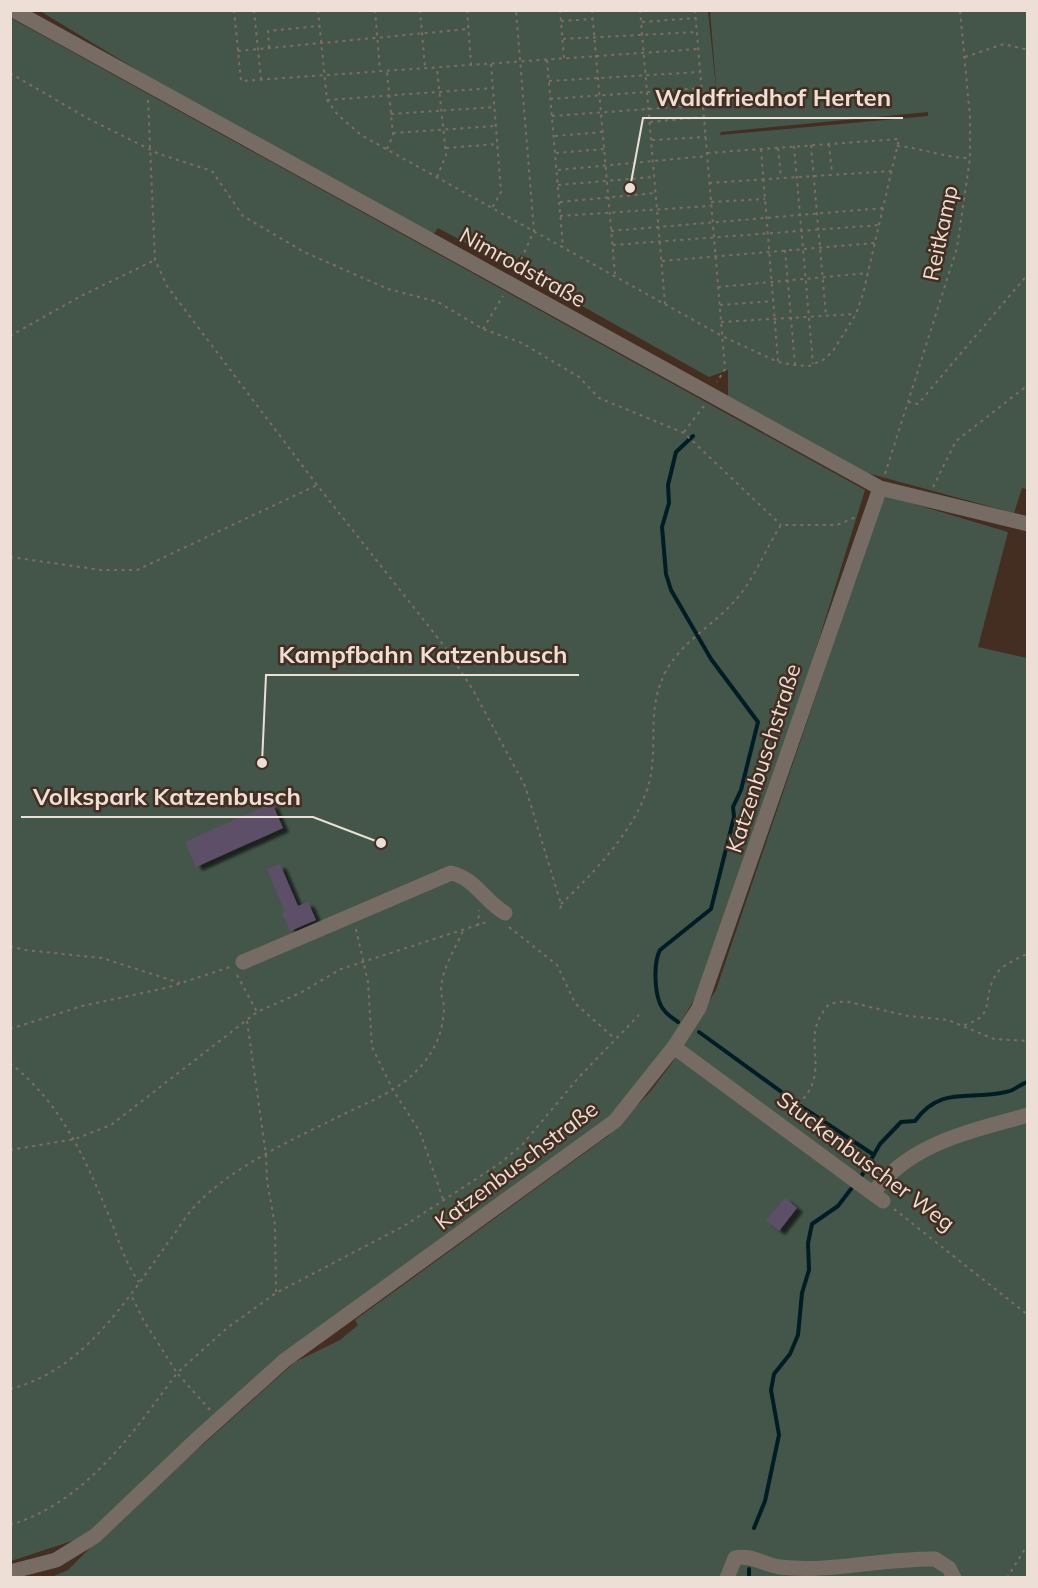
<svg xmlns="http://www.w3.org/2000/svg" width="1038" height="1588" font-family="Mulish,sans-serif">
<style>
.green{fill:#44564a;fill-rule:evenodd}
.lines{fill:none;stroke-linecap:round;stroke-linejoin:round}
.stream{stroke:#001d25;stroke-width:4}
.building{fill:#5d5067;filter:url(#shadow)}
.path{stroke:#806c61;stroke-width:2;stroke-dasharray:3 4.5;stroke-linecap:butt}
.minor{stroke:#766c63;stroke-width:15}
.labels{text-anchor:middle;stroke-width:5;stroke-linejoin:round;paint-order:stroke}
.street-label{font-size:22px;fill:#eddfd6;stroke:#442e21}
.leader{fill:none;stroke:#eddfd6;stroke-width:2}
.callout-dot{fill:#eddfd6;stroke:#442e21;stroke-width:2}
.callout-label{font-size:24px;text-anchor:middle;font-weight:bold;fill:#eddfd6;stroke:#442e21;stroke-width:5;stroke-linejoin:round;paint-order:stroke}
</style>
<defs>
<filter id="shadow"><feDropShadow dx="6" dy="4" stdDeviation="1.5" flood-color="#0009"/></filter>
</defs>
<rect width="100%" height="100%" fill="#442e21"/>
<path class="green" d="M40,11H708L717,98L710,11H1027V489L1022,488L1014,513L867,473L728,399V370L709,377L532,278L528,266L529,259L521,255L517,260L507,265L438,228L432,236L190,102ZM928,112V116L720,135L721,132Z
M11,18L865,490L796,714L704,982L665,1050L608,1118L353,1302L113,1515L81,1538L11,1561Z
M884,495L1008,532L978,647L1027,658V1577L49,1578L68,1570L115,1523L295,1362L340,1340L358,1325L355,1320L608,1136L650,1092L672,1063L716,990Z"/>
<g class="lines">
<path class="stream" d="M678,1022C673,1018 667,1015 664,1010C654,999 653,963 660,950L711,909L734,817L733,807L741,790L758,722L711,659L671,590L666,574L662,527L669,503L668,485L676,452L693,436
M699,1032L805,1109L874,1155
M861,1177L880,1144L901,1122L915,1121C941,1085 969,1101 1006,1092C1014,1091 1020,1084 1028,1082
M754,1528L765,1501L779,1435L771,1390L774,1374L790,1354L798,1335L802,1293L809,1270L808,1243L812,1224L838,1206L851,1189
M749,1569V1578"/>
</g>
<path class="building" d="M272,803L283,828L196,867L185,842Z
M280,864L298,906L308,902L316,920L290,931L282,914L285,912L267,869Z
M785,1198L797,1208L779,1231L766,1220Z"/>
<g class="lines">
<path class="path" d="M234,10L241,81L698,49
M254,10L261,79
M318,10L327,100L338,115L361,135L722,336L778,362L795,365L809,366L823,360L833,351L856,314L863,294L899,139L707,153
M375,10L380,70
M420,10L425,67
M467,10L471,64
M560,10L564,58
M592,10L615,274
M640,10L665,304
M695,10L725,369L717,382
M561,21L593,19
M642,22L696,18
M563,39L697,32
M269,48L268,31L319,26
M238,51L468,29
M965,57L1004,44L1028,50
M547,60L563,247
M491,64L501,192L492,208
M10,73L87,118L159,154L212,171L243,216L304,252L388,289L438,302L483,329L522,343L579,377L599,398L684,433L781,525
M549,81L700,72
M550,99L702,88
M148,100L155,260L167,286L317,485L445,647L473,690L525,786L561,904L560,911
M327,100L493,88
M391,114L494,107
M552,116L703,105
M650,122L704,117
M393,133L495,126
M555,136L603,132
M652,140L706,137
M829,144L832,174
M811,145L826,316
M794,146L813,364
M897,146C922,148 945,158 970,158
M446,148L497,144
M778,148L781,178
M387,149L393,135L387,71
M761,149L778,361
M556,153L604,149
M558,170L707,156
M437,177L446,155L437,69
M709,183L891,171
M558,185L653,177
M560,202L656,193
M711,202L765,199
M560,216L710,206
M611,231L883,208
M613,245L879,225
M785,250L795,364
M662,261L875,243
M515,273L534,231L516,10
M718,287L868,273
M720,305L773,301
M721,322L856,314
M483,329L503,296
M10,336L81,296L155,260
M908,402L918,404L1028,274
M684,432L704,406
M885,474L957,248L970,158V117L960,10
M933,487L956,441L1028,385
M10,557L101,570H137L317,485
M561,904C595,872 643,822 651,774C657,737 647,707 666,671C683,640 716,624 739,596C756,575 766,548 781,525H837L856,517
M478,926L479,910
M509,927L557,965L575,1003L614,1038
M356,929L368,982L372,1047L393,1090L420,1132L444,1202
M10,946L25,950L102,958L180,983
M237,975L257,1012
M247,1021L266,1155L267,1181L275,1225L276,1293
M964,1025C996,1016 982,1001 994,978C1000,965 1016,960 1028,953
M10,1029L82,1006L166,988L230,967
M10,1063C61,1103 85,1158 109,1216C119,1240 124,1261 139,1282
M789,1116C795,1107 808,1096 812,1085C823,1055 802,1035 829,1004L845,1001L908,1016L948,1020L994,1039L1028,1041
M10,1150L75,1139L111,1125L257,1012L300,993L341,969L490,921
M894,1209L1028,1315
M10,1389C83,1371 126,1301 167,1244C177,1231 186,1215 197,1204C235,1165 292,1140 340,1116C368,1102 400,1091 421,1066C436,1049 443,1031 444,1008C444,1002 441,996 441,991C441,970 455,949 463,931
M210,1410L177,1373L227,1328L276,1293L404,1226L499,1164L522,1145L579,1077L639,1015
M10,1525C86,1502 133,1433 177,1373L144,1321L131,1295
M1007,1578L1028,1544"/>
<path class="minor" d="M13,10L880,488L1028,524
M243,962L451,873C475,878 485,902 505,913
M674,1047L883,1201
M873,1193C911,1142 970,1132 1028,1115
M10,1572L56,1560L95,1536L197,1439L285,1360L615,1121L674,1047L699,1008L880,488
M727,1578L735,1558C750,1554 765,1565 780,1567C831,1573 884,1558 935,1559L949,1568L954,1578"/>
</g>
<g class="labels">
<g class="street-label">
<text transform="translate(940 233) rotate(-78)" y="8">Reitkamp</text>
<text transform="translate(523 267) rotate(29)" y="8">Nimrodstraße</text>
<text transform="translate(763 758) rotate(-72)" y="8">Katzenbuschstraße</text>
<text transform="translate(866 1161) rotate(37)" y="8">Stuckenbuscher Weg</text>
<text transform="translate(516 1165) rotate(-37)" y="8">Katzenbuschstraße</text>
</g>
</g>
<path class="leader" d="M630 188L643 118H903M262 763L266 675H579M381 843L313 817H21"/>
<g class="callout-dot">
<circle cx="630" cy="188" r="6"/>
<circle cx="262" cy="763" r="6"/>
<circle cx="381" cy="843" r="6"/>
</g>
<g class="callout-label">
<text x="773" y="106">Waldfriedhof Herten</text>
<text x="423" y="663">Kampfbahn Katzenbusch</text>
<text x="167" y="805">Volkspark Katzenbusch</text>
</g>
<rect width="1038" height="1588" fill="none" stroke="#eddfd6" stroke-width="24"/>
</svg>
